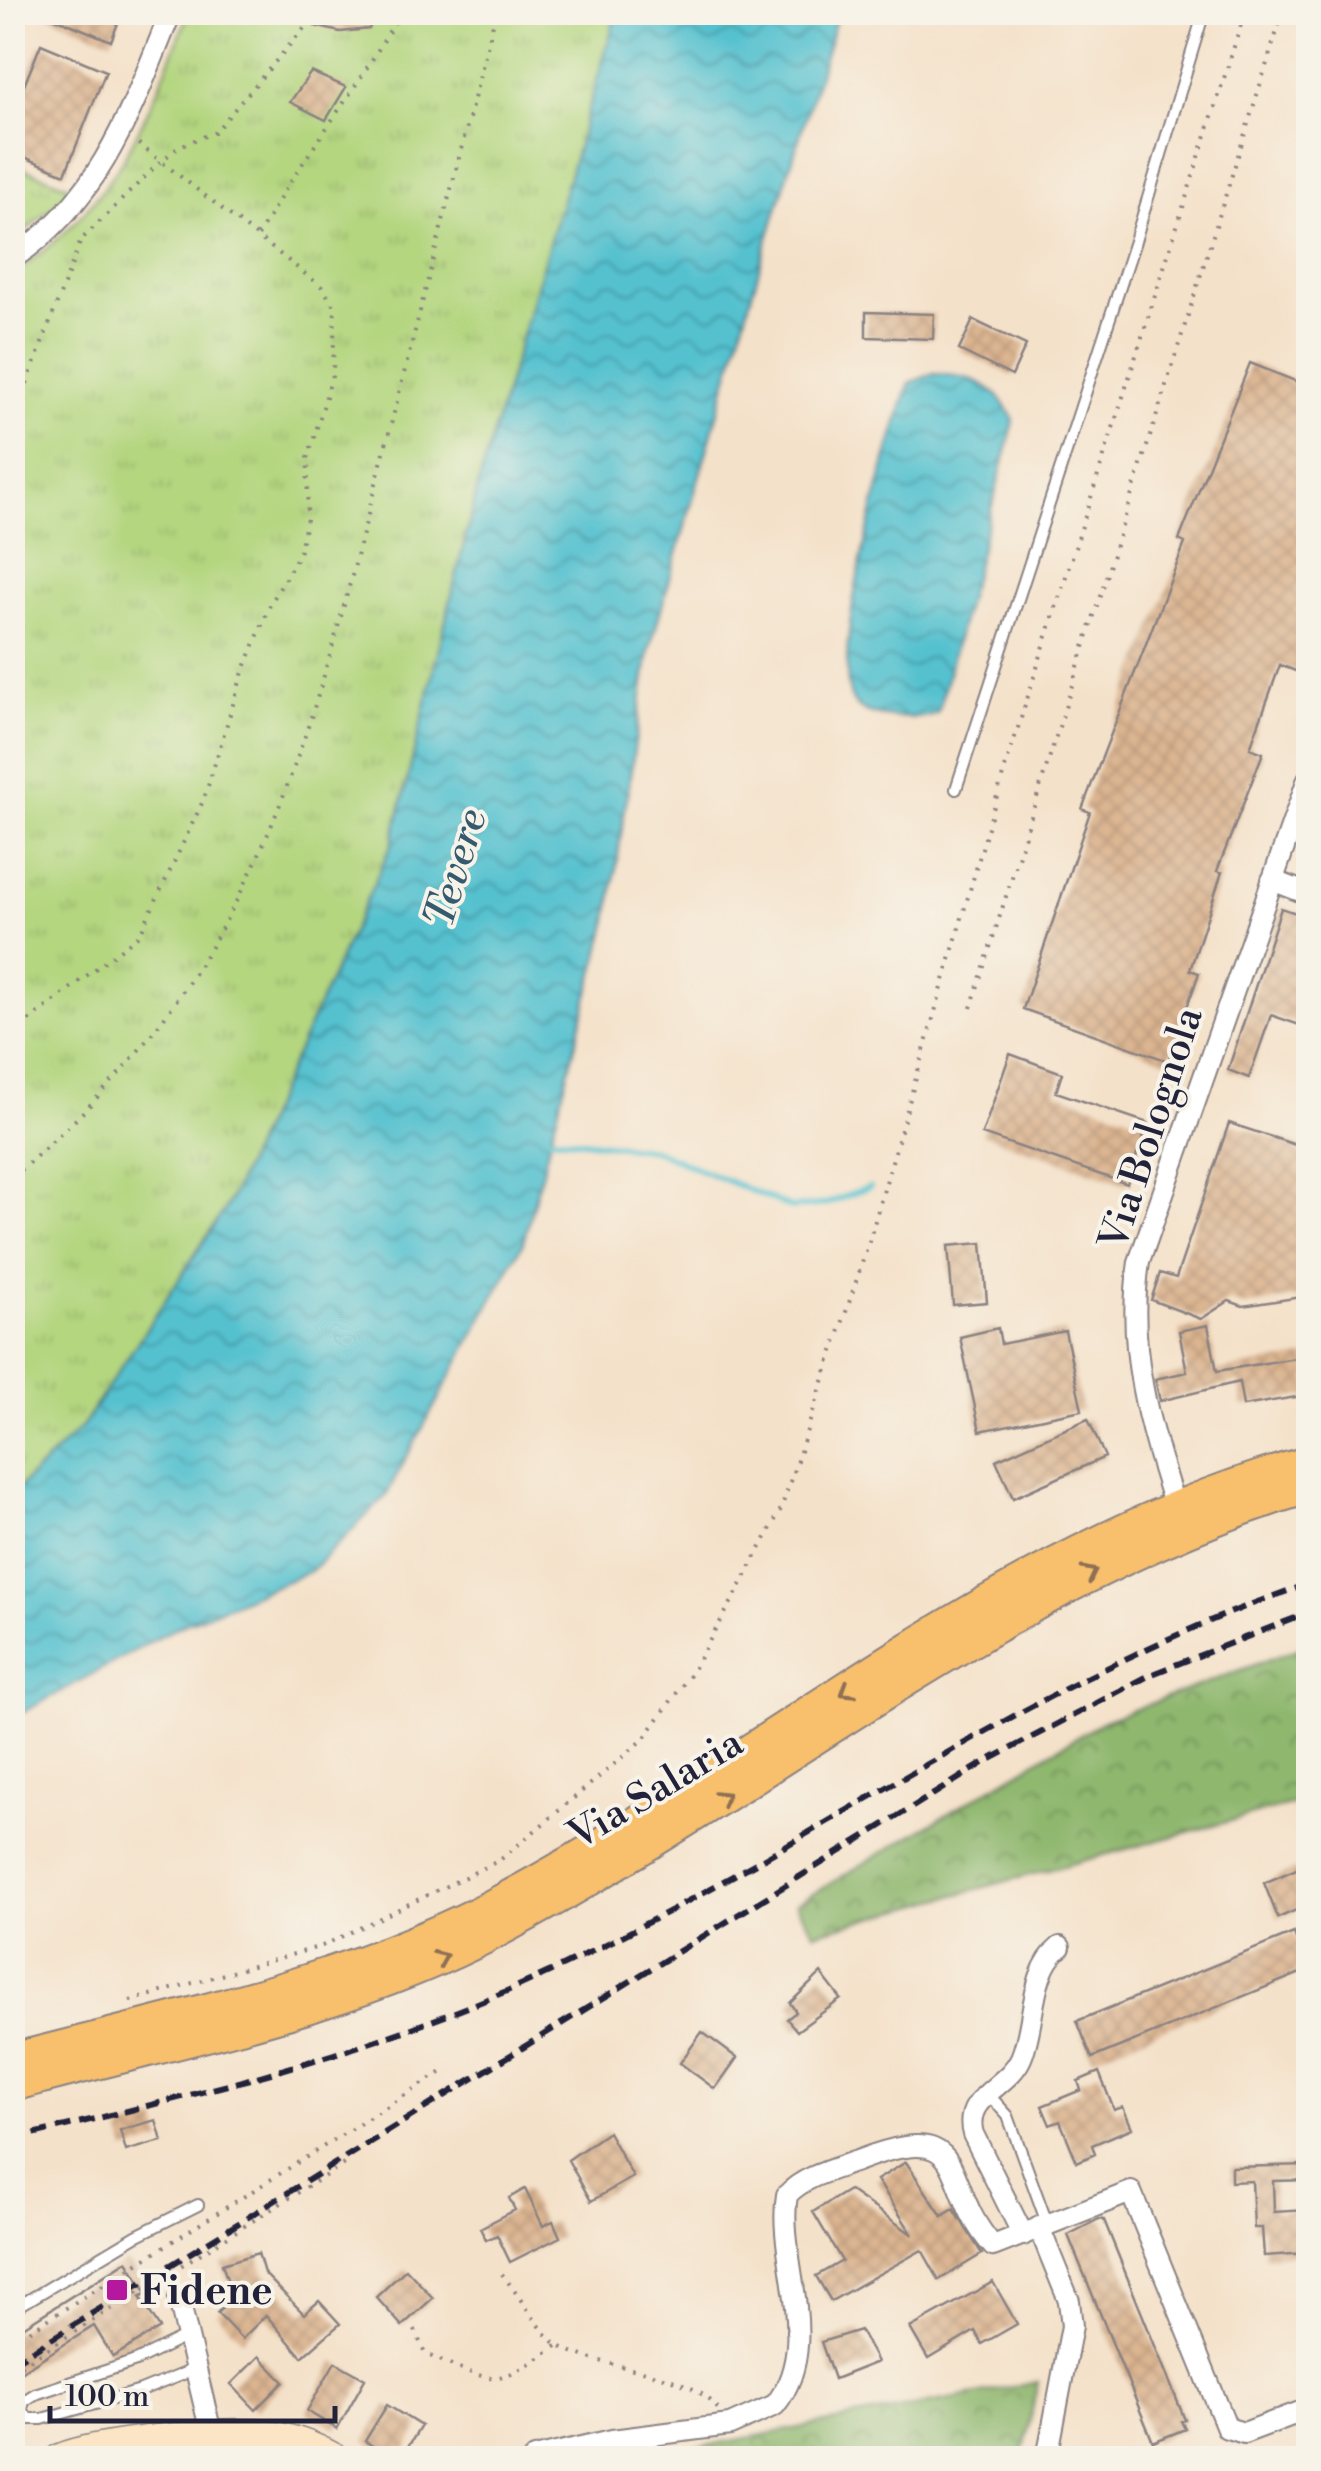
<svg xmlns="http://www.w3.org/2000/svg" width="1321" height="2471" font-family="'Libre Bodoni',serif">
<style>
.grass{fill:url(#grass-tufts);stroke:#6b7c5d;stroke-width:2.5}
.forest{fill:url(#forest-crowns);stroke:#586c54;stroke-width:2.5}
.water{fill:url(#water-waves);stroke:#3c7285;stroke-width:2.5}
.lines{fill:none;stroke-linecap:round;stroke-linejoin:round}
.stream{stroke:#55c1cf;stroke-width:6}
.building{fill:url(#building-cross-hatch)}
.lane-casing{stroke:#8b8282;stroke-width:14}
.street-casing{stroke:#8b8282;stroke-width:24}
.secondary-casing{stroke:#8b8282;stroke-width:31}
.primary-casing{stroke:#8b8282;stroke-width:36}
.path{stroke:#8b8282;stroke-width:4;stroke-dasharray:2.5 8;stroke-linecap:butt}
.lane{stroke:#fff;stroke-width:10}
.street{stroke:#fff;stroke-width:20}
.secondary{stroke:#fce5c4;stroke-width:28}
.primary{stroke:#f8bf6c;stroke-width:32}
.rail{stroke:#22223b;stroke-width:6;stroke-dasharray:15 8;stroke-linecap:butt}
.oneway{stroke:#8d7054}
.poi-dot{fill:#b5179e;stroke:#f7f3e8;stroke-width:4}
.labels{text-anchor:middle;stroke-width:8;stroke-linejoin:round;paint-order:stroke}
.street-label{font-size:40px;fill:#22223b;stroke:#f7f3e8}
.poi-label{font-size:40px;font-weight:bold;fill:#22223b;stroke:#f7f3e8;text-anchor:start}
.water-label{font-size:42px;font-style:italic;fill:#345a6f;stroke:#f7f3e8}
</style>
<defs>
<pattern id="grass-tufts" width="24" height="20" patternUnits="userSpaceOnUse" patternTransform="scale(2.5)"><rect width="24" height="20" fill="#b4d67f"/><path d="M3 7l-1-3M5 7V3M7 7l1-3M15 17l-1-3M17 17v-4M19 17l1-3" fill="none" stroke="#9ab76f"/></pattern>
<pattern id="forest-crowns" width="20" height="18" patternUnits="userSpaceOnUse" patternTransform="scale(2.5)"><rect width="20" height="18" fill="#8fb76e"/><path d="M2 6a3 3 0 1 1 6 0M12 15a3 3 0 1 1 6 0" fill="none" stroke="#74945c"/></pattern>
<pattern id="water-waves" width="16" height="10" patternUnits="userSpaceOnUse" patternTransform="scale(2.5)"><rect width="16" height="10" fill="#55c1cf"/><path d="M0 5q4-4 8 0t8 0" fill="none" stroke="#469ca9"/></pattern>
<pattern id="building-cross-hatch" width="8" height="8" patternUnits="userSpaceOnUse" patternTransform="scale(2.5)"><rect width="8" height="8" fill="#dcb591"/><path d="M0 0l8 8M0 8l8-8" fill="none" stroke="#bc9b7e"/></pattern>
</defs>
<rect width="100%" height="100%" fill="#f7f3e8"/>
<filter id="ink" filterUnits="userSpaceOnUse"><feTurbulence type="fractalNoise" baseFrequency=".01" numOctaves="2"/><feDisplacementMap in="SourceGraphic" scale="20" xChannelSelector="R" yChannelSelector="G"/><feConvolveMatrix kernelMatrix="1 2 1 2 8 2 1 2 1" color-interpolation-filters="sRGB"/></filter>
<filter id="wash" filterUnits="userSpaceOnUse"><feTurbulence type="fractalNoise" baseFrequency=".0048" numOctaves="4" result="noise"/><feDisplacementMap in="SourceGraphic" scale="40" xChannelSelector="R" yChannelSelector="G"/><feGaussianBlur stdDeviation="2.25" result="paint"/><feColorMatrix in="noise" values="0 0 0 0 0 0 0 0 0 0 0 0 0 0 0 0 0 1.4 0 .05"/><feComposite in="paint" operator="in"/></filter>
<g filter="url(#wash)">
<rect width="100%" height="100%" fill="#f4e1c9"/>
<path class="grass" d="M189,13H617L479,482L392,844L227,1206L82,1427L13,1493V274C119,202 143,125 189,13Z
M12,164L74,188L13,242H12Z"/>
<path class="forest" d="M1308,1645V1800L814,1933L796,1904L1104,1721Z
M1038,2382L1022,2458H692L679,2451Z"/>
<path class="water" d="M617,12L838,13L766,245L649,651L608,921L523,1243L385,1497L311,1571L181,1625L13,1718V1493L82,1427L227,1206L392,844L479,482Z
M932,374C969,375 996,382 1013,419L1011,433L938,712C923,720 910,717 893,717C882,716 866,714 857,706C821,673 893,429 910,383Z"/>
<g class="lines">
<path class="stream" d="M551,1137L654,1150L792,1208L826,1204L870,1187"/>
</g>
<g id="blocks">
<path class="building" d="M107,12L120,18L111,41L43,13Z
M328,12H375L369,29L340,32L315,26Z
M41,44L106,71L65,174L12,152V115Z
M311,72L346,87L326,120L290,102Z
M866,312L934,314L933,339L866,337Z
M973,320L1026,345L1012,376L959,350Z
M1250,363L1308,386V676L1280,665L1250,748L1263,753L1217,871L1222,872L1190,970L1199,973L1168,1061L1023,1009L1090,812L1082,809L1185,543L1179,540Z
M1281,908L1308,917V1028L1271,1015L1249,1078L1228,1070Z
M1010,1054L1062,1073L1056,1092L1148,1123L1127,1184L982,1134Z
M1229,1123L1308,1149V1296L1243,1306L1229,1301L1201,1319L1151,1300L1160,1273L1176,1278Z
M982,1243L987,1302L953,1305L948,1246Z
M1208,1325L1217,1371L1308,1356V1395L1243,1406L1239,1382L1160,1401L1155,1379L1187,1372L1179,1331Z
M998,1328L1001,1344L1065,1331L1082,1410L980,1431L960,1337Z
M1088,1419L1105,1457L1013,1498L996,1460Z
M1308,1864V1905L1278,1918L1264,1883Z
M1294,1933L1308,1970L1092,2058L1077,2021Z
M821,1973L841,1999L797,2031L787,2019L796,2012L790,2003Z
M702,2032L737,2058L715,2089L680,2063Z
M1099,2072L1114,2110L1123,2107L1132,2128L1092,2145L1095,2154L1077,2162L1060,2121L1050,2125L1042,2106L1081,2090L1078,2081Z
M156,2120L162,2141L126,2151L120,2130Z
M608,2132L633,2177L591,2201L568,2160Z
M906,2162L942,2216L954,2209L982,2254L939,2280L922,2250L831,2301L816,2276L842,2261L813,2212L849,2190L913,2235L877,2180Z
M1308,2165V2180L1273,2181L1274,2212L1308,2210V2253L1264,2256L1262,2228H1254L1252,2181L1231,2182V2167Z
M525,2189L543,2226L553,2221L560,2237L510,2262L497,2235L486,2240L480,2228L515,2210L509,2198Z
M1099,2219L1104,2220L1185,2420L1181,2421L1185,2429L1153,2442L1068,2235Z
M258,2253L264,2273L304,2314L319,2301L340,2324L302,2357L266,2315L242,2339L217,2313L233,2297L222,2264Z
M127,2261L147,2293L140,2297L160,2328L113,2357L94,2326L12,2377V2334Z
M406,2269L433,2298L402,2326L376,2297Z
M993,2282L1017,2324L982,2344L975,2331L928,2359L910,2328Z
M860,2330L877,2362L834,2379L821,2342Z
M259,2356L284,2382L256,2410L231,2384Z
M335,2362L365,2379L337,2429L307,2411Z
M387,2405L421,2426L401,2458H392L365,2441Z"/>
</g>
</g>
<g filter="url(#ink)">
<use href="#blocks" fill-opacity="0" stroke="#8b8282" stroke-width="2.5"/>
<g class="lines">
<defs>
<path id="lane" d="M956,789L1135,241L1204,12
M988,2094L1008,2116L1047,2223
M12,2310L136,2236L198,2205
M187,2336L136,2361L35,2394L24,2401L22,2409L28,2419H42L141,2391L195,2369"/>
<path id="street" d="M12,259C102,199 132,108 171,12
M1272,880L1308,894
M1175,1507C1149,1425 1126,1349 1139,1262L1308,779
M1039,2227L1069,2301L1072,2326L1047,2458
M1023,2235L973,2134C962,2096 1008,2088 1021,2058C1036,2024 1029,1972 1060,1947
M179,2299L212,2437
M535,2458L612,2440L730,2425L775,2405C824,2344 776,2257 787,2195C803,2177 834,2169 857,2161C977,2115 937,2184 993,2246L1131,2192L1227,2428L1244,2433L1308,2409"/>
<path id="secondary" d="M60,2458C99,2442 226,2429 269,2435C292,2438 315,2447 335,2458"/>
<path id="primary" d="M12,2060C180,2016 354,1981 507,1898C774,1755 1011,1542 1308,1463
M12,2085C173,2041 346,2010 495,1932C769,1788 1008,1576 1308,1487"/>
</defs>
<use href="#lane" class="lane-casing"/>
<use href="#street" class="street-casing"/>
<use href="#secondary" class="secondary-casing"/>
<use href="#primary" class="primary-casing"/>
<path class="path" d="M258,236C301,158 358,90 400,12
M12,423L81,240L161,161L180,146L215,132L318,12
M971,1008L1283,12
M12,1034L140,934L204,799L242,675L270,605L299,554L307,519L308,458L333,373L335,307L322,287L135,141
M12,1177C255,975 307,751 382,460C420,311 458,162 496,12
M130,2001L322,1946L500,1860L643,1740L691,1673L739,1589L781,1509L868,1245L1003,775L1245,12
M502,2274C516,2291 544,2338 561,2347C604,2370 689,2370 718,2409
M415,2330L425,2354C497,2383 491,2390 557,2346
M12,2342L442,2072
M12,2371L344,2164"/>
<use href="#lane" class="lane"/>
<use href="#street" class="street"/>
<use href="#secondary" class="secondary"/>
<use href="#primary" class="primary"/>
<path class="rail" d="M12,2139C202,2093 391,2049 568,1963C818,1842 1042,1673 1308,1584
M12,2363L987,1761L1152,1674L1308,1613"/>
</g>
<defs><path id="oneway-chevron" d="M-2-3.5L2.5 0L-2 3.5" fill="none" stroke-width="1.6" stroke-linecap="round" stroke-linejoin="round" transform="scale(2.5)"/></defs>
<g class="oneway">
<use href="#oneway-chevron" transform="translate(1090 1573) rotate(-27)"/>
<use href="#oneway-chevron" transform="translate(847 1691) rotate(148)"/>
<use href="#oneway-chevron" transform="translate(723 1797) rotate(-32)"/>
<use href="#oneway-chevron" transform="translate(441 1958) rotate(-23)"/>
</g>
</g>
<rect class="poi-dot" x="105" y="2278" width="24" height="24" rx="5"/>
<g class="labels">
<g class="street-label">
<text transform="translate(1150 1128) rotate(-72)" y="14">Via Bolognola</text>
<text transform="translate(655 1788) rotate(-31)" y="14">Via Salaria</text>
</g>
<g class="poi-label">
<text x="140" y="2304">Fidene</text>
</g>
<g class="water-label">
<text transform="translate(454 868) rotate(-73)" y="15">Tevere</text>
</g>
</g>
<rect width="1321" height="2471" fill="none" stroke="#f7f3e8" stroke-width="50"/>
<path d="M50 2406v15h285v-15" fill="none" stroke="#22223b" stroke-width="5"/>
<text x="65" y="2406" font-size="30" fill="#22223b" stroke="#f7f3e8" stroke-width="8" paint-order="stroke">100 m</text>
</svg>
